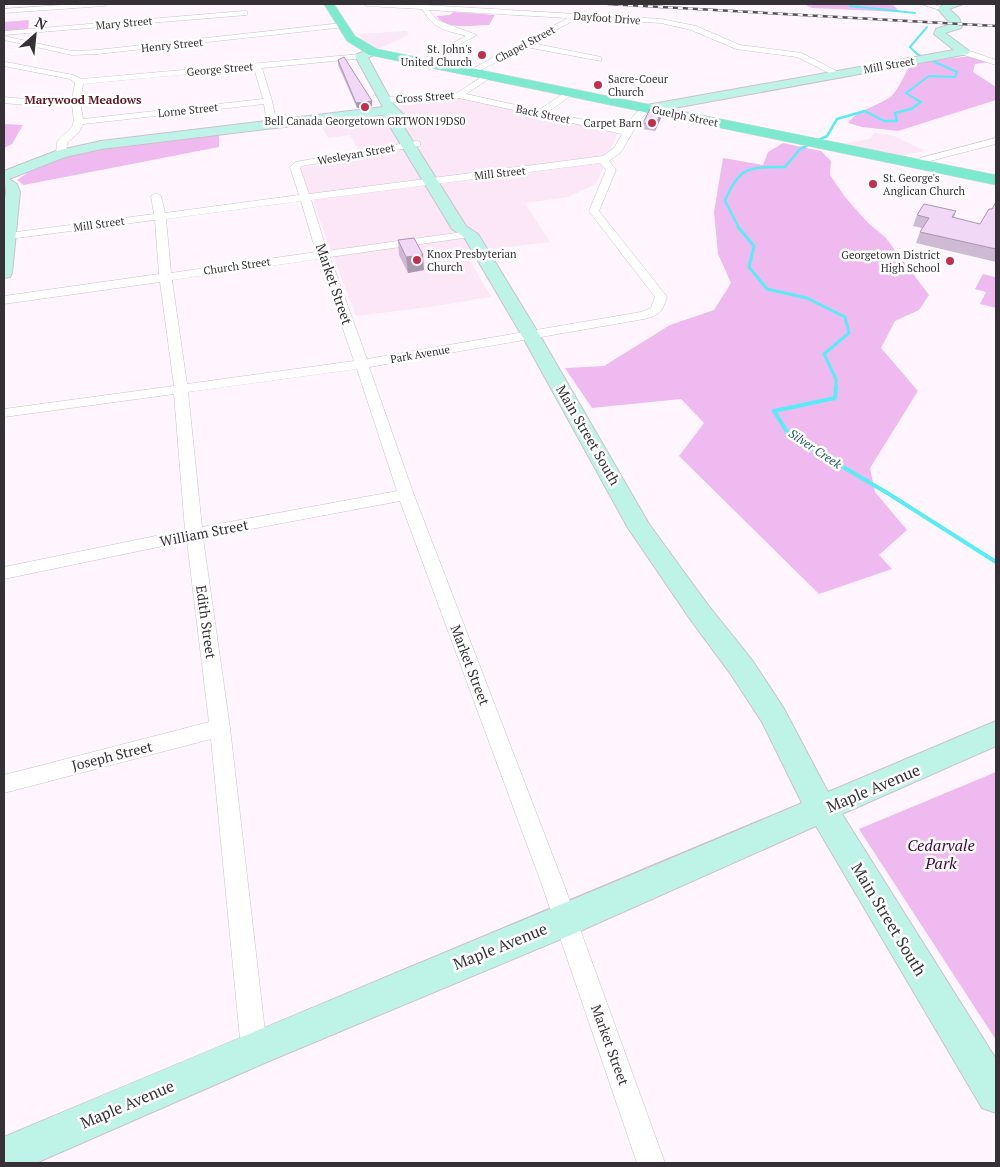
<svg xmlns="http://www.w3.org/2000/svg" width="1000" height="1167" font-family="'PT Serif',serif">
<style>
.commercial{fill:#fce7f7}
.green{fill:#efbaef}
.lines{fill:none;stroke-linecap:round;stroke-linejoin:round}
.stream-far3{stroke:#5aecf5;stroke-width:2}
.stream-far2{stroke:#5aecf5;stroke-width:2.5}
.stream-far1{stroke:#5aecf5;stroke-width:3}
.stream{stroke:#5aecf5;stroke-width:4}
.street-casing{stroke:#cdc0cd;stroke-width:1}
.secondary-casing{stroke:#cdc0cd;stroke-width:2}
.primary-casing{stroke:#d7d6d7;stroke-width:1}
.street{fill:#fff;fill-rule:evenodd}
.secondary{fill:#bef4e8;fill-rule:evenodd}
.primary{fill:#7dead0;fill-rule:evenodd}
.rail-casing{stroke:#585258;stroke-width:2.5}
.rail{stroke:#fff;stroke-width:2;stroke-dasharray:5;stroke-linecap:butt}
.wall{fill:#cfbad4}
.shaded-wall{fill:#a997ad}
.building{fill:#f1d8f7;stroke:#a997ad}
.poi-dot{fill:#c0304c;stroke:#fff;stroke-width:2}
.labels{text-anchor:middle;stroke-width:5;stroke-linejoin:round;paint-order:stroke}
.far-street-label{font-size:11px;fill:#363136;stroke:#fff}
.far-poi-label{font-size:11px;fill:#363136;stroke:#fff;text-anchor:end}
.far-neighbourhood-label{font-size:12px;font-weight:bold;fill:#5d1824;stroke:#fff}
.far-water-label{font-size:12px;font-style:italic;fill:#1a585b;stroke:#fff}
.street-label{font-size:14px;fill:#363136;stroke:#fff}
.near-street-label{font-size:16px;fill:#363136;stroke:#fff}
.near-park-label{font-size:16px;font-style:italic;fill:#460548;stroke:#fff}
</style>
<rect width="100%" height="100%" fill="#fef5fe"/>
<path class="commercial" d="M406,31L409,35L378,49L366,45L358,34Z
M453,92L620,128L596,184L568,197L525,203L550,242L465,252L491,297L430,307L356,316L300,168L362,156L350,135L328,138L319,122L403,114L393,97Z
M875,132L894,136L925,151L900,156L839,144L870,139Z"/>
<path class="green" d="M804,4H892L900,12L812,8Z
M453,12L495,15L489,25C473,25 447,31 436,16L450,15Z
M29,20L28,29L4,31V22Z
M971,56L988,62L975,64L973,72L996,87V100L898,131L862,127L848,123C859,109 875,107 889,98C897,93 906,72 911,63Z
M4,124L23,125L12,144L4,148Z
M219,134V147L24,185L17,180L36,167L56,159L94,150Z
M783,143L821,151L831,161L830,175L845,197L868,223L885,237L929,295L919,310L895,321L881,348L918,391L870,468L875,492L907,530L879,555L892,569L819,594L679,456L704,423L681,399L592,408L565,368L604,366L670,325L714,310L731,283L718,254L714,212L723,158L763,165L768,152Z
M983,274L995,277L996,275V308L980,304L986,292L975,289Z
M996,772V1040L859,829Z"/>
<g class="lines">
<path class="stream-far3" d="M850,4V6L915,13
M919,101L906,93L929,76L955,77L957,72L917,54L910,47L927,27"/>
<path class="stream-far2" d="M739,228L725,201C739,166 750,167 785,167L800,149L827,136L837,119L865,111L884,121H897L895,113L911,109L921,102L917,100"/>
<path class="stream-far1" d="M738,227L754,246L749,267L767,289L807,298L845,317L849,333L824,354L836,379V388"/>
<path class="stream" d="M836,387L835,398L774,411L789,435L889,494L996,562"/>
<defs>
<path id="street" d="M77,4H108L104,6L4,13V9Z
M364,4L424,5L661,19L696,26L740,45L802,53L842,74L835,76L797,57L736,49L691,30L661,23L578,18L532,43L601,57V61L526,47L473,74L469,72L470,70L568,18L429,10L437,20L477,35L424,64L420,62L421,60L466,36C443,29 436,31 422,9L367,6Z
M921,4H932L947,9L943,11Z
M244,11H247V15L4,35V31H6Z
M342,23H345V27L97,54L72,55L4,40V36L72,51L97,50Z
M961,50H967L996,60V65L961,54Z
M361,54H364V58L262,68L272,101L277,124L275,126L272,127L267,124L264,104L83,124L79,132L67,143L66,154L61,157L56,154L57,142C73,124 76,131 72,105L36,106L4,103V97L36,100L72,99L75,83L70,79L4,66V62H6L73,75L81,79ZM254,68L263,99L83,119L80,102L83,84Z
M486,74L493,76L466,94L539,110L570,89L574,92L573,94L548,112L625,129C631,119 638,106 650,107L651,109L639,121L621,152L609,161L616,170L599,211L667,297C662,312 660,315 644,319L369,367L414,495L564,885L665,1163H637L542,885L400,501L203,538L230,728L267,1049L263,1058L254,1062L245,1058L241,1049L211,739L4,793V775L209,722L187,541L4,579V567L185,530L174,394L4,417V409L174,386L160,282L4,304V296L159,274L155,220L9,239L5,238L4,235L9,233L154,214L151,196L156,193L161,196L165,213L299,195L290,167L295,162L417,141L420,142V146L302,166L300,168L309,194L603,156L614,148L622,134L459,98L384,103L380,100L384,97L457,93ZM600,163L606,170L589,211L655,297L651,308L641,312L367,359L330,257L470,237L476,234L470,231L327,251L311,200ZM301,201L316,252L171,273L166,219ZM319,259L354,361L187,384L172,280ZM357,369L397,491L202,527L188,392Z
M996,138V144L926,162L919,167L914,164L920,158Z"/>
<path id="secondary" d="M944,4H963L949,9L959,18L962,26L961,28L945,33L968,50L970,52L968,54L647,113L641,109L647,105L954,50L934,34L936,29L951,24L938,9Z
M373,49L379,52L368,58L393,104L409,120L402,124L466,226L478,234L539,334L649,524L708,605L752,660L783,707L828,792L996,721V746L842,814L996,1059V1113L982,1108L816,826L578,932L267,1062L36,1163H4V1137C269,1024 537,916 802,803L762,722L732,676L690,619L628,528L521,334L464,237L452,229L383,115L101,149L65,157L9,179L17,184L20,192L12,273L10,277L4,278V207L6,192L4,171L56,151L101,141L383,107L355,56L357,54Z"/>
<path id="primary" d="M324,4H334L355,36L377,49L996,175V185L369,55L347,41Z"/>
</defs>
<use href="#street" class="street-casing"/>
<use href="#secondary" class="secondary-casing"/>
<use href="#primary" class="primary-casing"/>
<use href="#street" class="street"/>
<use href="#secondary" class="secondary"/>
<use href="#primary" class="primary"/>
<defs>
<path id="rail" d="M608,4L996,26"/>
</defs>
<use href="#rail" class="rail-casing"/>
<use href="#rail" class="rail"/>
</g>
<path class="wall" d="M338,60L372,101V106L357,108L338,65Z
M662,111L661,118L655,131L642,129L643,123Z
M996,202V262L916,243L920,232L922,228L913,226L917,215L956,211L954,218L980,224L992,209Z
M398,240L424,270L408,273L399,255Z"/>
<path class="shaded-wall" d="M372,101V106L357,108L356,103Z
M662,111L661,118L655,131L656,124Z
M423,255L424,270L408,273L406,257Z"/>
<path class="building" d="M344,57L372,101L356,103L338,60Z
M650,109L662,111L656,124L643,123Z
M996,202V249L920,232L929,218L917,215L924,204L956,211L952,217L980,224L989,209H992Z
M414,238L423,255L406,257L398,240Z"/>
<g class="poi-dot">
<circle cx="482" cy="55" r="5"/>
<circle cx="598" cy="85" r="5"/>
<circle cx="365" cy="107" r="5"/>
<circle cx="652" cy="123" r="5"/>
<circle cx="873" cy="184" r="5"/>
<circle cx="417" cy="260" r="5"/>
<circle cx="950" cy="261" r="5"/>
</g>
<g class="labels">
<g class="far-street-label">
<text transform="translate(607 18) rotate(4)" y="4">Dayfoot Drive</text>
<text transform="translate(124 23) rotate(-5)" y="4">Mary Street</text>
<text transform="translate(525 44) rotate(-28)" y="4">Chapel Street</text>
<text transform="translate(172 45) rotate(-6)" y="4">Henry Street</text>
<text transform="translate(889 65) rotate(-10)" y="4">Mill Street</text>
<text transform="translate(220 69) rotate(-5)" y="4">George Street</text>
<text transform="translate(425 97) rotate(-4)" y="4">Cross Street</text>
<text transform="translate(188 110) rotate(-6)" y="4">Lorne Street</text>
<text transform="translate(543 114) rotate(12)" y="4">Back Street</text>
<text transform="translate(685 116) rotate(12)" y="4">Guelph Street</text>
<text transform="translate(356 154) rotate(-10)" y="4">Wesleyan Street</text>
<text transform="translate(500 173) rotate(-6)" y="4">Mill Street</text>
<text transform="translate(99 224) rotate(-8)" y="4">Mill Street</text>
<text transform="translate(237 266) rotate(-8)" y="4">Church Street</text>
<text transform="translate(420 354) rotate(-10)" y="4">Park Avenue</text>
</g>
<g class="far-poi-label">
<text x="472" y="53">St. John's<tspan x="472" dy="13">United Church</tspan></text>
<text x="608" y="83" text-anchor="start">Sacre-Coeur<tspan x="608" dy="13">Church</tspan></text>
<text x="365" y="125" text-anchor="middle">Bell Canada Georgetown GRTWON19DS0</text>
<text x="642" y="127">Carpet Barn</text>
<text x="883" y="182" text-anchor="start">St. George's<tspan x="883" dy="13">Anglican Church</tspan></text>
<text x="427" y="258" text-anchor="start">Knox Presbyterian<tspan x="427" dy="13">Church</tspan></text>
<text x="940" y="259">Georgetown District<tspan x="940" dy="13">High School</tspan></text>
</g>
<g class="far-neighbourhood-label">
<text x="83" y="104">Marywood Meadows</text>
</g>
<g class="far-water-label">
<text transform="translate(815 449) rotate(34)" y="4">Silver Creek</text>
</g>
<g class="street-label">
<text transform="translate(334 284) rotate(71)" y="5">Market Street</text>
<text transform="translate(588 435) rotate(60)" y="5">Main Street South</text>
<text transform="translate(204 533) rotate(-11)" y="5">William Street</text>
<text transform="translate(206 622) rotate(82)" y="5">Edith Street</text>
<text transform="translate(470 665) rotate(69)" y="5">Market Street</text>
<text transform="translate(112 756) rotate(-14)" y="5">Joseph Street</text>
<text transform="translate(610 1045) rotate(70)" y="5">Market Street</text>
</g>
<g class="near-street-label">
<text transform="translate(873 788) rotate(-23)" y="6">Maple Avenue</text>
<text transform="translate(889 919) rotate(59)" y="6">Main Street South</text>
<text transform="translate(500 946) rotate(-22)" y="6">Maple Avenue</text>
<text transform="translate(127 1104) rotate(-23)" y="6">Maple Avenue</text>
</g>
<g class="near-park-label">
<text x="941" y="851">Cedarvale<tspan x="941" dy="18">Park</tspan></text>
</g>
</g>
<rect width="1000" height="1167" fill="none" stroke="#363136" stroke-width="10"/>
<g transform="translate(35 35) rotate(27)" stroke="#ffffff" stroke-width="4" paint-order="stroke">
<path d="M0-4L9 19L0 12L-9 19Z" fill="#363136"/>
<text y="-8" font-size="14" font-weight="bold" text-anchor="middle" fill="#363136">N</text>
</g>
</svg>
